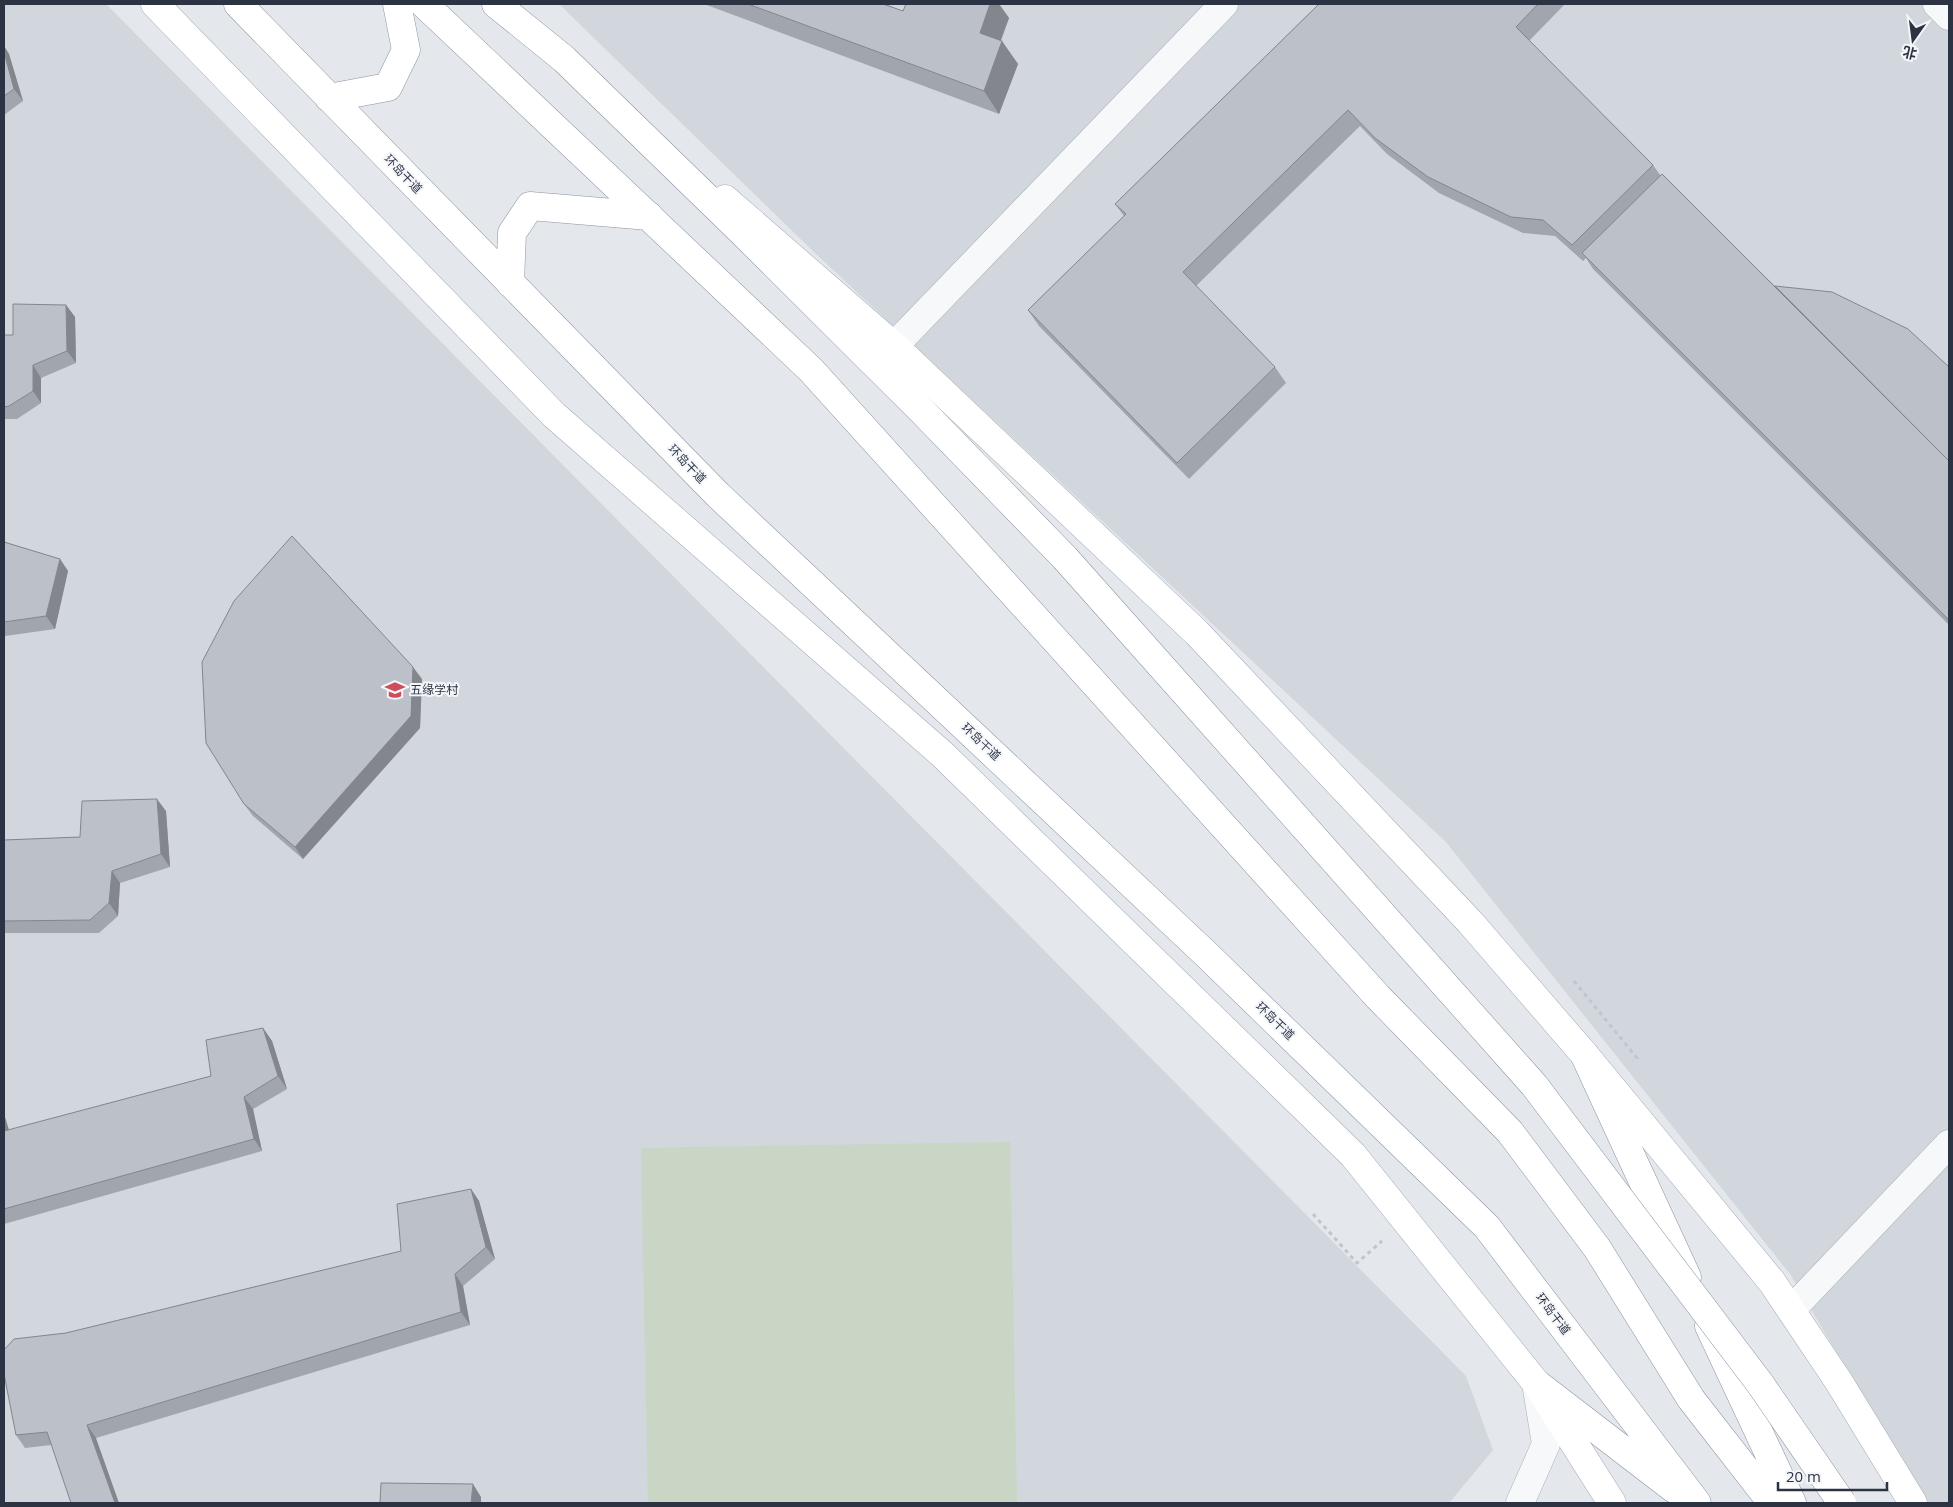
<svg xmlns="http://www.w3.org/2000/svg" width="1953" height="1507" font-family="'Open Sans','Noto Sans SC',sans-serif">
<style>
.built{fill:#d2d6dd}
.green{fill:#c9d5c5}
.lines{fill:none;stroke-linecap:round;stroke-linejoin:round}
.minor-casing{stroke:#a9aeb6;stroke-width:29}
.major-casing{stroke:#a3abb7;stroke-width:29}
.highway-casing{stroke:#8b94a2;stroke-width:29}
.path{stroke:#c2c5cb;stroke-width:3;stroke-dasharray:4 4;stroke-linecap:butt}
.minor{stroke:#f7f8fa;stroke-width:28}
.major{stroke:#fff;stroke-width:28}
.highway{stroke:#fff;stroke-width:28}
.highway-bridge-casing{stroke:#8b94a2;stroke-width:29;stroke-linecap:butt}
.highway-bridge{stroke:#fff;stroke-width:28}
.wall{fill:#a1a5ad}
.shaded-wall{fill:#83868d}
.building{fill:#bbc0c9;stroke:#83868d}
.labels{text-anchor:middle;stroke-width:4;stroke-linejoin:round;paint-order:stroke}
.street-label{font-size:12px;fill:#2c3444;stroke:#f4f6f9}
.poi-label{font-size:12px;fill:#2c3444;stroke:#f4f6f9;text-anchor:start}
</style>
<rect width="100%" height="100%" fill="#e4e7ec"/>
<path class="built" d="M4,4H106L1466,1376L1493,1450L1449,1503H4Z
M559,4H1949V1503H1926L1790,1274L1446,842L816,254Z"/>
<path class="green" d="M1010,1142L1017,1503H648L641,1148Z"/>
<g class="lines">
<defs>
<path id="minor" d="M1937,4L1949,16
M894,346L1224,4
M1791,1310L1949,1144
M1520,1503L1546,1444L1536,1383"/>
<path id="major" d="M155,4L554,415L942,754L1353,1155L1536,1383L1612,1503
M725,199L894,346L1197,633L1470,922L1584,1054L1772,1282L1839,1382L1913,1503"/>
<path id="highway" d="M238,4L718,495L1207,955L1487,1227L1697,1503
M424,4L811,370L1378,997L1510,1132L1597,1248L1691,1399L1772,1503
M496,4L564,59L742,232L921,410L1065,558
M329,98L388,87L406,50L397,4
M510,283L512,233L530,206L649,216
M1584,1054L1687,1277
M1709,1326L1792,1503
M1536,1383L1674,1489"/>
</defs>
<use href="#minor" class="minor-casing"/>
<use href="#major" class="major-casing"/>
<use href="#highway" class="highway-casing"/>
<path class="path" d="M1574,981L1637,1058L1633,1061
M1313,1214L1357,1263L1382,1241"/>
<use href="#minor" class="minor"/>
<use href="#major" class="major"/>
<use href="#highway" class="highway"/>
<defs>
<path id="highway-bridge" d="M1065,558L1534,1085L1761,1385L1842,1503"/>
</defs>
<use href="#highway-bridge" class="highway-bridge-casing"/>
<use href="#highway-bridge" class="highway-bridge"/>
</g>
<path class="wall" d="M704,4H888L887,5L903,11L906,4H999L1009,18L1001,41L1018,64L999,114Z
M1319,4H1565L1529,41L1653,165L1660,175L1775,286L1949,367V625L1593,269L1586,258L1583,261L1555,236L1523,233L1439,193L1387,154L1360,126L1196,286L1275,367L1286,383L1189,479L1039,326L1028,310L1124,216L1115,204Z
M4,46L9,54L23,101L4,115Z
M66,305L75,317L76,363L41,378V403L17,419H4V335H13Z
M4,542L60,559L68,571L55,629L5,636L4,640Z
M422,679L420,728L303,859L253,816L244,804Z
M166,811L170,867L120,883L118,916L99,933H4V840L80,837Z
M263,1028L272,1041L287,1089L253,1109L262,1151L4,1224V1114L9,1130L211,1076Z
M471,1189L479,1201L495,1259L463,1286L470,1325L96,1438L51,1445L25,1448L16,1435L66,1333L401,1251Z"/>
<path class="shaded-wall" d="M990,4H999L1009,18L995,55L980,33Z
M1002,41L1018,64L999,114L984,91Z
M4,46L9,54L23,101L14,89L4,52Z
M66,305L75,317L76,363L67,351Z
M33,365L41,378V403L33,391Z
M60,559L68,571L55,629L46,616Z
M413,667L422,679L420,728L303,859L295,847Z
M157,799L166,811L170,867L161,854Z
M112,871L120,883L118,916L109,903Z
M263,1028L272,1041L287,1089L278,1076Z
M244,1097L253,1109L262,1151L254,1139Z
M4,1114L13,1144L4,1130Z
M471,1189L479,1201L495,1259L486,1247Z
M455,1274L463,1286L470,1325L461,1312Z
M87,1425L96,1438L119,1503H115Z
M473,1484L481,1497V1503H471Z"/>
<path class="building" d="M748,4H883L903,11L906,4H990L980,33L1002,41L984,91Z
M1319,4H1538L1516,27L1653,165L1572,245L1543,220L1511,217L1428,177L1375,138L1348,110L1183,272L1275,367L1177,463L1028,310L1126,214L1115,204Z
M4,52L14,89L4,96Z
M1662,174L1949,461V620L1582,253Z
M1775,286L1832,292L1908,329L1949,367V461Z
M13,304L66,305L67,351L33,365V391L9,406L4,407V335H13Z
M292,536L413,667L411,716L295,847L244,804L206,743L202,662L234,601Z
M4,542L60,559L46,616L4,622Z
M157,799L161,854L112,871L109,903L90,920L4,921V840L80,837L82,801Z
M263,1028L278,1076L244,1097L254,1139L4,1209V1130V1131L211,1076L206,1040Z
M471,1189L486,1247L455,1274L461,1312L87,1425L115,1503H71L47,1432L16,1435L4,1374V1350L14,1339L66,1333L401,1251L397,1204Z
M381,1483L473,1484L471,1503H380Z"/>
<defs>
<symbol id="school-bare" viewBox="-9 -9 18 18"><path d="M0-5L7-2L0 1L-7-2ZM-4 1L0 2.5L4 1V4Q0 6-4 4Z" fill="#cd4d5b" stroke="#f4f6f9" stroke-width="2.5" paint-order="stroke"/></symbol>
</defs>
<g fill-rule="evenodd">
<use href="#school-bare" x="381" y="676" width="28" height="28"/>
</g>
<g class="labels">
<g class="street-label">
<text transform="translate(403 174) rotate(46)" y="4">环岛干道</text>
<text transform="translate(687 464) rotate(46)" y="4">环岛干道</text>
<text transform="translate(981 742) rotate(43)" y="4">环岛干道</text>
<text transform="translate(1275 1021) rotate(44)" y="4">环岛干道</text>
<text transform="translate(1553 1314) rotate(53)" y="4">环岛干道</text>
</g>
<g class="poi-label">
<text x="410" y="694">五缘学村</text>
</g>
</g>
<rect width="1953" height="1507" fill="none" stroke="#2c3444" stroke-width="10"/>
<g transform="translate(1913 40) rotate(194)" stroke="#f4f6f9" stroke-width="4" paint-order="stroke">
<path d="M0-4L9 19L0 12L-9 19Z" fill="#2c3444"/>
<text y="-8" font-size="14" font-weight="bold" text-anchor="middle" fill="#2c3444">北</text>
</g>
<path d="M1778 1482v8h109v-8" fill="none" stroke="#2c3444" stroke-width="2.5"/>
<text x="1786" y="1482" font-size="15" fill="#2c3444" stroke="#f4f6f9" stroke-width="4" paint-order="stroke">20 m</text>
</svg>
